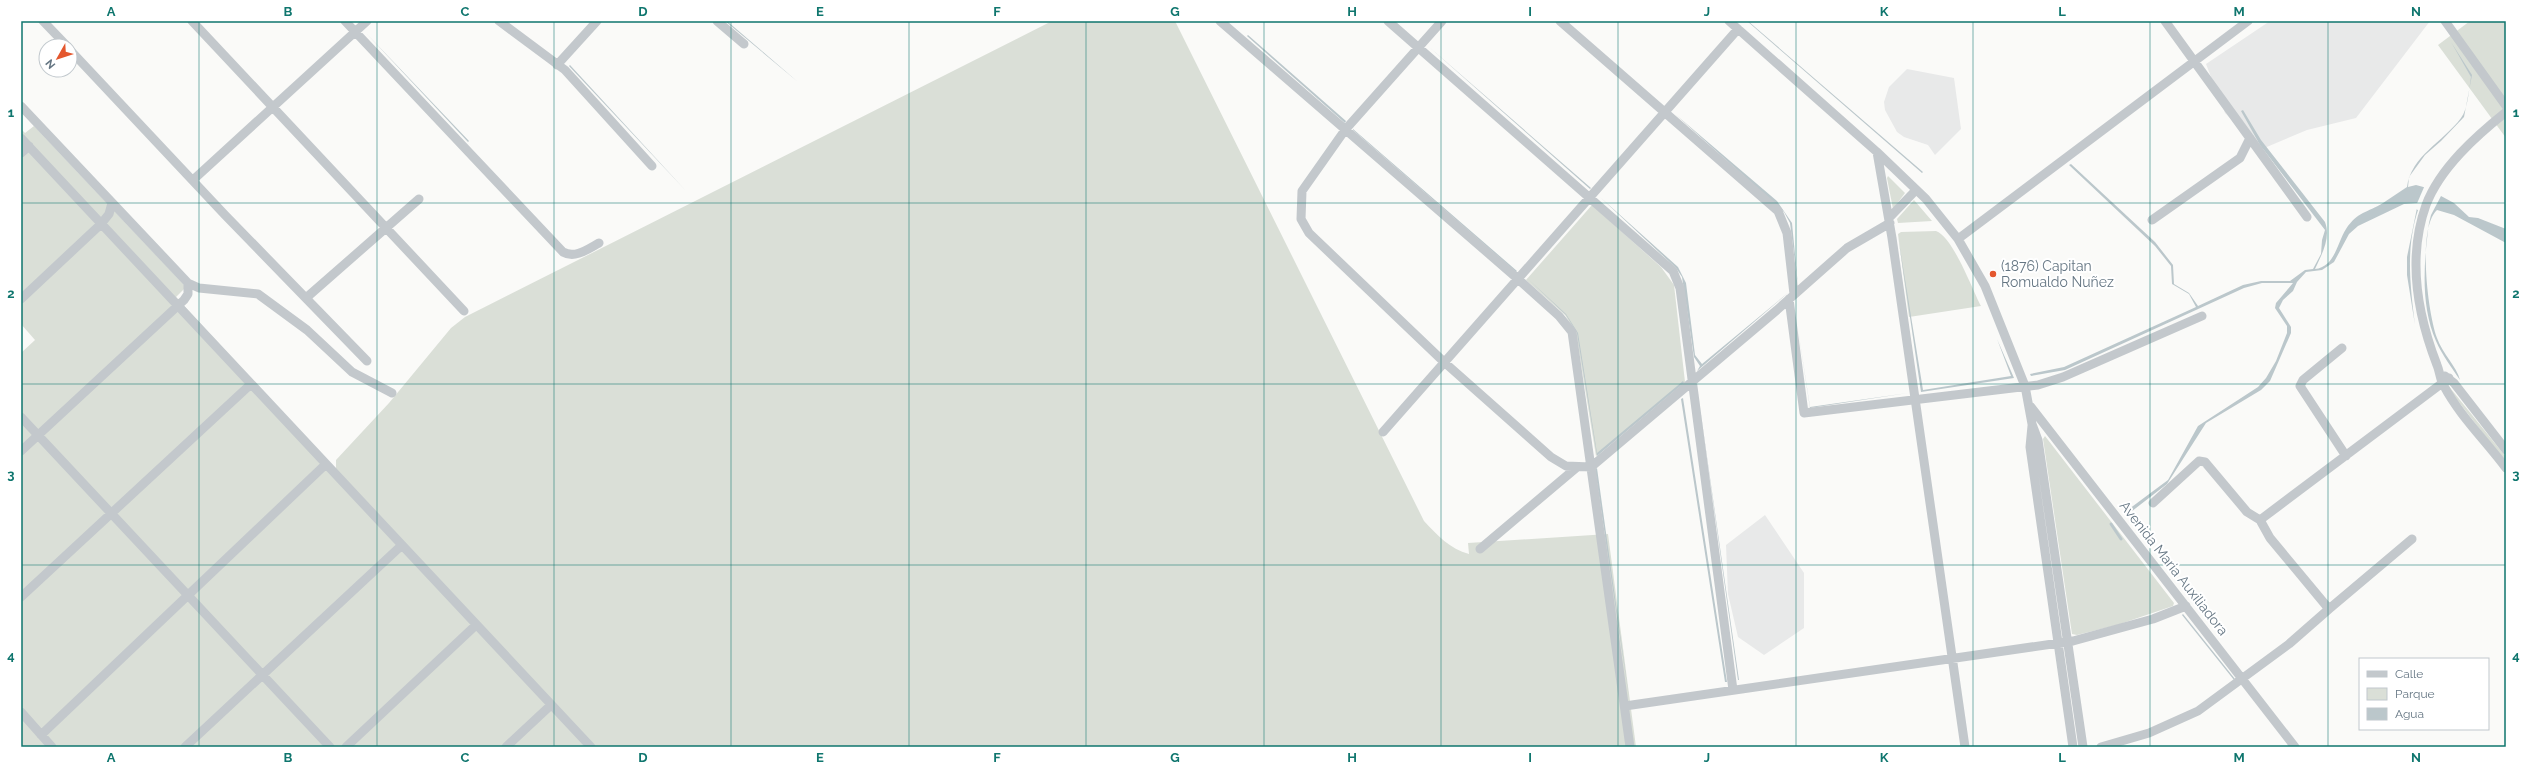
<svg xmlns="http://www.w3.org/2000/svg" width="2527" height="768" font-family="Raleway,sans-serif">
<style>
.built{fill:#e8e9e9}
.green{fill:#dadfd7}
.water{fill:#bbc7cb}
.pier{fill:#fafaf8}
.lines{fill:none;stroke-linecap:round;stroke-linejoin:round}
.stream{stroke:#bbc7cb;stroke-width:3}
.street{stroke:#c3c8cc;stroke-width:9}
.grid{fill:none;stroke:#0f766e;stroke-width:1;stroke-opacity:0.55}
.poi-dot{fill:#e4572e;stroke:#fff;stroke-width:1.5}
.labels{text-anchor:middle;stroke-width:4;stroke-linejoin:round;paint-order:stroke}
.poi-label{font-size:14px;fill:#657683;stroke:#fff;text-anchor:start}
.street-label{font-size:14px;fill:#657683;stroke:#fff}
.neatline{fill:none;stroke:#0f766e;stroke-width:1.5}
.grid-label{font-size:13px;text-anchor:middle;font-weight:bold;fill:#0f766e}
</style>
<rect width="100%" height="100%" fill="#fafaf8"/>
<path class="built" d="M2270,21H2430L2356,118L2307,130L2262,149L2225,113L2206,64Z
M1907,69L1954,78L1961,129L1935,155L1928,145L1904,137L1897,132L1885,110L1884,102L1889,87Z
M1765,515L1804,573V628L1764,655L1738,637L1728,594L1726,545Z"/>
<path class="green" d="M1052,21H1175L1424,521C1437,535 1450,549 1469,554L1468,543L1608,534L1636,747H592L336,469V460L389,403L451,328L465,317Z
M2470,21H2506V138L2438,45Z
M34,126L186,287L176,297L590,747H21V353L35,340L21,324V129L25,133Z
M1888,176L1905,193L1893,209L1887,178Z
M1914,200L1932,221L1898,223L1897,219Z
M1592,205L1661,267L1674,285L1685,382L1596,456L1576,333L1565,315L1526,280Z
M1936,231C1953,237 1972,289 1981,306L1909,317L1898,234L1901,232Z
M2447,384L2506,457V463L2451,392Z
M2045,436L2174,603L2173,606L2117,625L2077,635L2072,634L2043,439Z"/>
<path class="water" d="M725,21H727L798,82Z
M1747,21H1748L1923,172L1922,173Z
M366,33L469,141L468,142Z
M1248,35L1346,121L1345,123L1247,36Z
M2451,42L2472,75L2464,117L2441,141L2425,155L2409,177L2408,187L2416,185L2427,188C2404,235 2409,275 2415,325L2407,275V257L2418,203L2404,204L2358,226L2349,234L2334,262L2322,270L2306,272L2297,282L2293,291L2283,300L2279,308L2291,327V333L2270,381L2261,390L2206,423L2167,484L2127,515L2125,512L2168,480L2198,426L2258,387L2266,378L2276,361L2287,333V326L2275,308L2276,303L2293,283H2262L2244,288L2065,370L2031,376L2030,374L2064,367L2196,307L2189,294L2172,284L2171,266L2155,246L2069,165L2071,164L2155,242L2173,265L2174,284L2189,293L2198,306L2243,285L2261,281H2290L2305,270L2313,269L2321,254L2322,240L2325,230L2260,145L2241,111L2243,110L2261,140L2325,222C2331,238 2322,254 2315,269C2335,267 2337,243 2346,229C2358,211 2367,213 2383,203C2391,198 2399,192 2407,187C2411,156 2443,142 2461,118C2468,109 2469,89 2471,77Z
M1428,46L1591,188L1590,189Z
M570,65L687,192L569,66Z
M1675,114L1777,201L1792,223L1798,286L1790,223L1784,212Z
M1353,129L1517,271L1516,272L1353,130Z
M2441,196L2454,203L2469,217L2478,218L2506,229V243L2454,215L2437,210C2417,228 2428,314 2437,338C2442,353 2457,367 2460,380C2452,368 2442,355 2436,341C2420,304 2424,261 2429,223L2431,215Z
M1600,197L1678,267L1686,283L1695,355L1702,364L1789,292L1697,371L1700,366L1694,357L1682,277L1676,268Z
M1898,236L1923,390L2011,376L1997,339L2014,378L1921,392Z
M1527,278L1566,314L1578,333L1597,453L1683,381L1684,383L1597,456L1577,333L1566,315Z
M1794,303L1810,407L1908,393L1810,408Z
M1697,387L1739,680H1738Z
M1683,398L1727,682H1725L1681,399Z
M1597,468L1629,698L1595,469Z
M2183,614L2235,679L2234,680L2182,615Z"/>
<path class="pier" d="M2425,185L2429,188L2419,211L2415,208Z"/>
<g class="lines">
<path class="stream" d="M2111,524L2121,539"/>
<path class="street" d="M43,21L67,46
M192,21L464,311
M345,21L563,252C575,259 588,249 599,243
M499,21L565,70L652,166
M717,21L744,44
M1220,21L1518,279L1559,316L1572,332L1630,747
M1388,21L1673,271L1680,288L1733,690
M1442,21L1345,130L1302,191L1301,219L1309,233L1444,362L1551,457L1566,466L1591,467L1777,310L1847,248L1890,223
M1560,21L1778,211L1787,233L1794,294
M1729,21L1877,152L1926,199L1958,239L1985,286L2025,386L2032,424L2038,440L2083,747
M2165,21L2307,217
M2445,21L2506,106
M70,50L225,215L367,361
M557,65L597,21
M21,106L188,283L199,288L258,294L307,330L352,372L392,393
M2506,112C2476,136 2440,168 2426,205C2407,258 2418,316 2437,365C2440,372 2440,380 2444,386C2459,415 2486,441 2506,468
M21,138L591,747
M1877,152L1892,238L1965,747
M21,153L29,146
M193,180L367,21
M1889,218L1916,190
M2152,220L2240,158L2250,138
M1958,239L2248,21
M306,298L419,199
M21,299L101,224L109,214L112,203
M1789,299L1804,413L2038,385L2063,377L2202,316
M2342,348L2303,380L2300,386L2346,456
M2445,376L2454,383L2506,450
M2031,407L2295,747
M21,417L330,747
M2032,426L2030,447L2073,747
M1383,432L1738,29
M21,451L184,300L188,294V283
M2153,503L2199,461L2205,462L2247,512L2260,520
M1480,549L1576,468
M21,597L251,384
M2329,609L2412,539
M1625,706L2073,641L2153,619L2186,606
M21,712L52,747
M41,735L326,464
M185,747L402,545
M346,747L476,625
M506,747L551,705
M2101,747L2149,733L2198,711L2289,644L2329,609L2270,538L2260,520L2449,378"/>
</g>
<path class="grid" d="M199,21V747M377,21V747M554,21V747M731,21V747M909,21V747M1086,21V747M1264,21V747M1441,21V747M1618,21V747M1796,21V747M1973,21V747M2150,21V747M2328,21V747M21,203H2506M21,384H2506M21,565H2506"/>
<circle class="poi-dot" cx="1993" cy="274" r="4"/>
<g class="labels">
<g class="poi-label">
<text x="2001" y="271">(1876) Capitan<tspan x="2001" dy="16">Romualdo Nuñez</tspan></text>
</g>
<g class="street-label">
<text transform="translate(2174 568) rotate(52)" y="5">Avenida Maria Auxiliadora</text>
</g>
</g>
<rect width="2527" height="768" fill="none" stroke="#ffffff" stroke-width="44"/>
<rect x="2359" y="658" width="130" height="72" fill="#ffffff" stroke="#c1c8cd"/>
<rect x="2367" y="671" width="20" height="6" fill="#c3c8cc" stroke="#c1c8cd"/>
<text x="2395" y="678" font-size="12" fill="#657683">Calle</text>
<rect x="2367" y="688" width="20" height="12" fill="#dadfd7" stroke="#c1c8cd"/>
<text x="2395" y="698" font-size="12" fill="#657683">Parque</text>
<rect x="2367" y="708" width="20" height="12" fill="#bbc7cb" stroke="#c1c8cd"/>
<text x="2395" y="718" font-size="12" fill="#657683">Agua</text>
<g transform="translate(58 58) rotate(231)"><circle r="19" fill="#ffffff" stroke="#c1c8cd"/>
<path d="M0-3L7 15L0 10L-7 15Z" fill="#e4572e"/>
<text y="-6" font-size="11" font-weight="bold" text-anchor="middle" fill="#657683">N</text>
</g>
<rect x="22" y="22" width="2483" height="724" class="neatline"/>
<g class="grid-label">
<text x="111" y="16">A</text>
<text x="288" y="16">B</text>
<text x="465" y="16">C</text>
<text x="643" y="16">D</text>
<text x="820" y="16">E</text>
<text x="997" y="16">F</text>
<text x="1175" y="16">G</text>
<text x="1352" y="16">H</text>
<text x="1530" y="16">I</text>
<text x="1707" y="16">J</text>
<text x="1884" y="16">K</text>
<text x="2062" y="16">L</text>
<text x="2239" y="16">M</text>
<text x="2416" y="16">N</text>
<text x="11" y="117">1</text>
<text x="2516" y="117">1</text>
<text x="11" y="298">2</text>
<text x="2516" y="298">2</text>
<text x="11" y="479">3</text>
<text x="2516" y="479">3</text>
<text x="11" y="660">4</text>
<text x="2516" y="660">4</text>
<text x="111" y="762">A</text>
<text x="288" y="762">B</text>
<text x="465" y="762">C</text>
<text x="643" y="762">D</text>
<text x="820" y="762">E</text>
<text x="997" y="762">F</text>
<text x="1175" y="762">G</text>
<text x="1352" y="762">H</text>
<text x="1530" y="762">I</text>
<text x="1707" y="762">J</text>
<text x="1884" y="762">K</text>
<text x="2062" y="762">L</text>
<text x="2239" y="762">M</text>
<text x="2416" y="762">N</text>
</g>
</svg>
